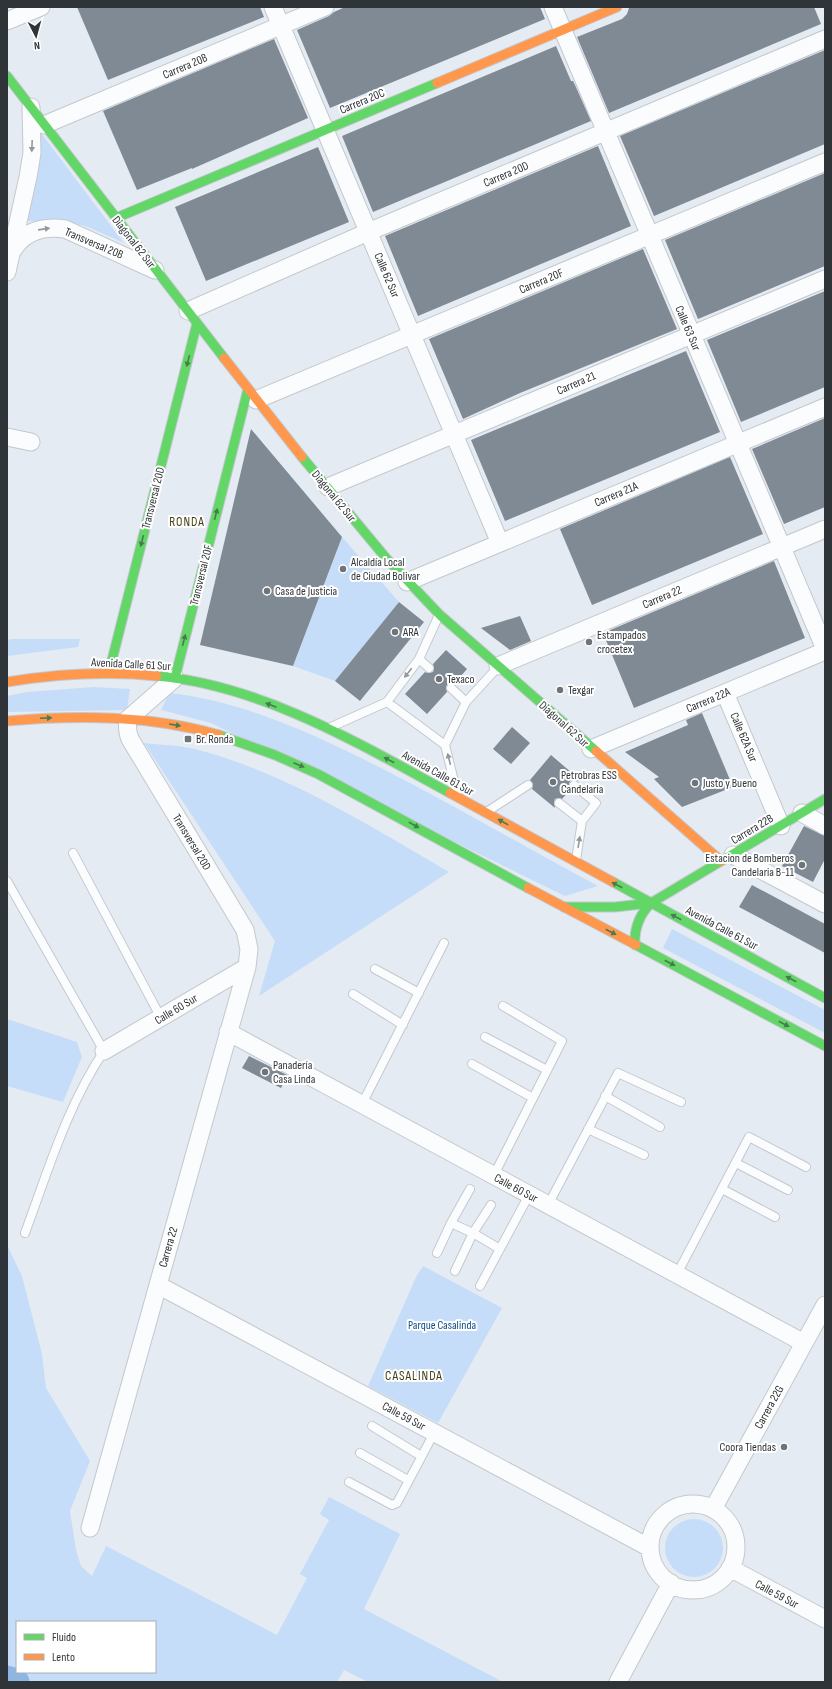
<svg xmlns="http://www.w3.org/2000/svg" width="832" height="1689" font-family="'Sofia Sans Condensed',sans-serif">
<style>
.green{fill:#c5ddf9;fill-rule:evenodd}
.lines{fill:none;stroke-linecap:round;stroke-linejoin:round}
.river{stroke:#8db6e3;stroke-width:27}
.building{fill:#7f8a94}
.lane-casing{stroke:#c4c8ce;stroke-width:10}
.street-casing{stroke:#c4c8ce;stroke-width:19}
.fast-casing{stroke:#c4c8ce;stroke-width:11}
.slow-casing{stroke:#c4c8ce;stroke-width:11}
.lane{stroke:#fbfcfd;stroke-width:8}
.street{stroke:#fbfcfd;stroke-width:17}
.fast{stroke:#63d668;stroke-width:9}
.slow{stroke:#ff974d;stroke-width:9}
.oneway{fill:#95989a}
.oneway2{fill:#467d4e}
.poi-dot{fill:#6f7479;stroke:#fff;stroke-width:1.5}
.labels{text-anchor:middle;stroke-width:4;stroke-linejoin:round;paint-order:stroke}
.street-label{font-size:12px;fill:#2f3438;stroke:#fff}
.poi-label{font-size:12px;fill:#2f3438;stroke:#fff;text-anchor:start}
.park-label{font-size:12px;fill:#0f4c84;stroke:#fff}
.neighbourhood-label{font-size:13px;letter-spacing:1px;fill:#443e15;stroke:#fff}
</style>
<rect width="100%" height="100%" fill="#e5ebf2"/>
<path class="green" d="M41,133L124,243L88,227L70,222L27,221L39,166Z
M342,537L399,602L335,681L293,666Z
M12,639H80L78,647L7,656V640Z
M94,687L130,689L127,710L7,712V696L27,692Z
M169,693C245,701 317,736 385,770C457,807 527,848 598,886L565,896L211,723L161,710Z
M144,743C161,745 179,745 195,749C284,772 370,826 449,872L259,996L275,941Z
M672,929L825,1010V1033L663,948Z
M7,1019L77,1042L82,1057L63,1102L7,1086Z
M7,1245L22,1276L42,1354L46,1388L90,1461L70,1511L76,1550L81,1566L92,1576L106,1546L277,1635L307,1578L300,1574L329,1520L320,1514L329,1497L400,1534L364,1609L503,1682H368L344,1670L337,1682H7ZM17,1622H155V1672H17Z
M423,1266L502,1308L438,1423L368,1386L416,1277Z
M665 1548a29 29 0 1 1 58 0a29 29 0 1 1-58 0Z"/>
<g class="lines">
<path class="river" d="M7,1679L16,1682"/>
</g>
<path class="building" d="M77,7H260L264,17L108,80Z
M345,7H540L545,19L330,108L297,30L329,16L334,12Z
M633,7H814L821,24L609,113L577,37L622,19L627,14L629,8Z
M274,39L308,118L192,169V168L137,190L103,111Z
M556,46L571,81H573L575,85L591,121L373,212L342,136Z
M825,50V144L654,216L620,136Z
M598,146L631,226L418,316L385,236Z
M318,147L349,222L206,281L175,207Z
M825,173V266L698,319L665,240Z
M643,249L677,329L520,393L463,419L429,339Z
M825,291V387L741,422L707,340Z
M686,351L720,432L505,521L471,440Z
M825,418V507L784,524L752,449Z
M251,429L342,537L293,666L200,645Z
M730,457L763,534L592,605L560,529Z
M774,561L805,638L634,708L603,633Z
M399,602L424,622L360,701L335,681Z
M520,616L531,641L510,650L481,628Z
M446,650L467,669L454,684L450,683L447,685L446,687L447,692L427,714L405,694L425,672L428,673L433,672L434,669L433,664Z
M702,713L733,787L682,807L654,779L659,777L625,752L688,725L686,720Z
M512,727L530,743L511,764L493,749Z
M551,755L579,779L578,781L574,780L570,781L569,784L571,789L562,799L559,798L555,799L554,803L555,808L532,789L533,784L530,780Z
M804,826L825,836V859L813,882L782,866Z
M752,885L825,924V953L739,907Z
M249,1056L287,1075L281,1088L242,1068Z"/>
<g class="lines">
<defs>
<path id="lane" d="M419,659L429,668
M451,688L466,702
M387,702L445,745
M331,727L387,702L419,659L439,615
M457,793L445,745L466,702L498,667
M559,803L582,821L596,803L574,785
M488,811L528,785
M73,853L161,1018
M576,860L582,821
M7,881L104,1051C67,1106 48,1171 25,1233
M375,969L419,993
M353,994L403,1025
M485,1037L547,1070
M472,1064L533,1098
M605,1096L660,1127
M362,1104L444,943
M588,1129L644,1155
M736,1163L788,1190
M494,1175L562,1041L503,1006
M722,1189L775,1217
M548,1205L618,1073L681,1102
M451,1223L473,1233L500,1249
M437,1253L451,1223L470,1189
M455,1271L473,1233L491,1205
M677,1274L749,1137L806,1167
M480,1286L529,1195
M372,1426L421,1456
M360,1453L408,1480
M349,1482L392,1505L397,1503L434,1433"/>
<path id="street" d="M273,7L500,543
M553,7L825,649
M7,21L41,7
M44,125L325,7
M13,250C25,230 44,226 65,229L155,270
M7,272L28,177L32,153L31,107
M188,311L368,232L825,39
M256,400L825,162
M7,437L31,442
M328,487L825,279
M407,582L825,407
M498,666L825,529
M725,693L781,826
M591,749L825,651
M802,813L825,826
M733,855L825,904
M228,1032L804,1343
M104,1051L247,967
M158,1285L650,1548
M650 1547a43 43 0 1 1 86 0a43 43 0 1 1-86 0Z
M713,1509L825,1305
M90,1528L247,967L249,949L245,930L130,739C127,732 127,726 128,719L175,678
M730,1568L825,1619
M618,1682L671,1583"/>
<path id="fast" d="M7,76L224,358
M116,218L437,83
M302,457L386,558L440,615L596,751
M109,672L197,323
M157,676C261,685 360,744 450,793
M175,678L248,389
M219,735L275,755L318,774L528,888
M613,882L825,998
M564,907H615L651,903
M635,945C634,928 639,915 651,903L825,799
M636,945L825,1046"/>
<path id="slow" d="M437,83L617,7
M224,358L302,457
M7,682C57,674 106,671 157,676
M7,721C78,715 150,715 219,735
M596,751L721,861
M450,793L613,882
M528,888L636,945"/>
</defs>
<use href="#lane" class="lane-casing"/>
<use href="#street" class="street-casing"/>
<use href="#fast" class="fast-casing"/>
<use href="#slow" class="slow-casing"/>
<use href="#lane" class="lane"/>
<use href="#street" class="street"/>
<use href="#fast" class="fast"/>
<use href="#slow" class="slow"/>
</g>
<defs><path id="oneway-solid" d="M-6-.8H1V-3.2L6.5 0L1 3.2V.8H-6Z"/></defs>
<g class="oneway">
<use href="#oneway-solid" transform="translate(32 146) rotate(92)"/>
<use href="#oneway-solid" transform="translate(44 229) rotate(-8)"/>
<use href="#oneway-solid" transform="translate(408 673) rotate(128)"/>
<use href="#oneway-solid" transform="translate(449 759) rotate(-104)"/>
<use href="#oneway-solid" transform="translate(579 842) rotate(-81)"/>
</g>
<g class="oneway2">
<use href="#oneway-solid" transform="translate(188 361) rotate(104)"/>
<use href="#oneway-solid" transform="translate(216 514) rotate(-76)"/>
<use href="#oneway-solid" transform="translate(142 541) rotate(104)"/>
<use href="#oneway-solid" transform="translate(184 640) rotate(-76)"/>
<use href="#oneway-solid" transform="translate(271 705) rotate(-159)"/>
<use href="#oneway-solid" transform="translate(46 718) rotate(-3)"/>
<use href="#oneway-solid" transform="translate(175 725) rotate(9)"/>
<use href="#oneway-solid" transform="translate(389 760) rotate(-152)"/>
<use href="#oneway-solid" transform="translate(299 765) rotate(23)"/>
<use href="#oneway-solid" transform="translate(503 822) rotate(-151)"/>
<use href="#oneway-solid" transform="translate(414 825) rotate(29)"/>
<use href="#oneway-solid" transform="translate(617 885) rotate(-152)"/>
<use href="#oneway-solid" transform="translate(676 917) rotate(-152)"/>
<use href="#oneway-solid" transform="translate(611 932) rotate(28)"/>
<use href="#oneway-solid" transform="translate(670 963) rotate(28)"/>
<use href="#oneway-solid" transform="translate(791 979) rotate(-152)"/>
<use href="#oneway-solid" transform="translate(784 1024) rotate(28)"/>
</g>
<g class="poi-dot">
<circle cx="343" cy="569" r="4"/>
<circle cx="267" cy="591" r="4"/>
<circle cx="395" cy="632" r="4"/>
<circle cx="589" cy="642" r="4"/>
<circle cx="439" cy="679" r="4"/>
<circle cx="560" cy="690" r="4"/>
<rect x="184" y="735" width="8" height="8" rx="2"/>
<circle cx="553" cy="782" r="4"/>
<circle cx="695" cy="783" r="4"/>
<circle cx="802" cy="865" r="4"/>
<circle cx="265" cy="1072" r="4"/>
<circle cx="784" cy="1447" r="4"/>
</g>
<g class="labels">
<g class="street-label">
<text transform="translate(185 66) rotate(-23)" y="4">Carrera 20B</text>
<text transform="translate(362 101) rotate(-23)" y="4">Carrera 20C</text>
<text transform="translate(506 174) rotate(-23)" y="4">Carrera 20D</text>
<text transform="translate(134 242) rotate(52)" y="4">Diagonal 62 Sur</text>
<text transform="translate(94 243) rotate(23)" y="4">Transversal 20B</text>
<text transform="translate(387 275) rotate(67)" y="4">Calle 62 Sur</text>
<text transform="translate(541 281) rotate(-23)" y="4">Carrera 20F</text>
<text transform="translate(688 328) rotate(67)" y="4">Calle 63 Sur</text>
<text transform="translate(576 383) rotate(-23)" y="4">Carrera 21</text>
<text transform="translate(616 494) rotate(-23)" y="4">Carrera 21A</text>
<text transform="translate(334 496) rotate(51)" y="4">Diagonal 62 Sur</text>
<text transform="translate(153 498) rotate(-76)" y="4">Transversal 20D</text>
<text transform="translate(201 575) rotate(-76)" y="4">Transversal 20F</text>
<text transform="translate(662 597) rotate(-23)" y="4">Carrera 22</text>
<text transform="translate(131 664) rotate(3)" y="4">Avenida Calle 61 Sur</text>
<text transform="translate(708 700) rotate(-23)" y="4">Carrera 22A</text>
<text transform="translate(564 724) rotate(42)" y="4">Diagonal 62 Sur</text>
<text transform="translate(744 737) rotate(67)" y="4">Calle 62A Sur</text>
<text transform="translate(438 773) rotate(29)" y="4">Avenida Calle 61 Sur</text>
<text transform="translate(752 829) rotate(-31)" y="4">Carrera 22B</text>
<text transform="translate(192 842) rotate(59)" y="4">Transversal 20D</text>
<text transform="translate(722 928) rotate(28)" y="4">Avenida Calle 61 Sur</text>
<text transform="translate(176 1009) rotate(-31)" y="4">Calle 60 Sur</text>
<text transform="translate(516 1188) rotate(28)" y="4">Calle 60 Sur</text>
<text transform="translate(168 1247) rotate(-74)" y="4">Carrera 22</text>
<text transform="translate(769 1407) rotate(-61)" y="4">Carrera 22G</text>
<text transform="translate(404 1416) rotate(28)" y="4">Calle 59 Sur</text>
<text transform="translate(777 1594) rotate(28)" y="4">Calle 59 Sur</text>
</g>
<g class="poi-label">
<text x="351" y="566">Alcaldía Local<tspan x="351" dy="14">de Ciudad Bolivar</tspan></text>
<text x="275" y="595">Casa de Justicia</text>
<text x="403" y="636">ARA</text>
<text x="597" y="639">Estampados<tspan x="597" dy="14">crocetex</tspan></text>
<text x="447" y="683">Texaco</text>
<text x="568" y="694">Texgar</text>
<text x="196" y="743">Br. Ronda</text>
<text x="561" y="779">Petrobras ESS<tspan x="561" dy="14">Candelaria</tspan></text>
<text x="703" y="787">Justo y Bueno</text>
<text x="794" y="862" text-anchor="end">Estacion de Bomberos<tspan x="794" dy="14">Candelaria B-11</tspan></text>
<text x="273" y="1069">Panadería<tspan x="273" dy="14">Casa Linda</tspan></text>
<text x="776" y="1451" text-anchor="end">Coora Tiendas</text>
</g>
<g class="park-label">
<text x="442" y="1329">Parque Casalinda</text>
</g>
<g class="neighbourhood-label">
<text x="187" y="526">RONDA</text>
<text x="414" y="1380">CASALINDA</text>
</g>
</g>
<rect width="832" height="1689" fill="none" stroke="#2f3438" stroke-width="16"/>
<rect x="16" y="1621" width="140" height="52" fill="#ffffff" stroke="#acaeaf"/>
<rect x="24" y="1634" width="20" height="6" fill="#63d668" stroke="#acaeaf"/>
<text x="52" y="1641" font-size="12" fill="#2f3438">Fluido</text>
<rect x="24" y="1654" width="20" height="6" fill="#ff974d" stroke="#acaeaf"/>
<text x="52" y="1661" font-size="12" fill="#2f3438">Lento</text>
<g transform="translate(36 36) rotate(174)" stroke="#ffffff" stroke-width="3" paint-order="stroke">
<path d="M0-3L7 15L0 10L-7 15Z" fill="#2f3438"/>
<text y="-6" font-size="11" font-weight="bold" text-anchor="middle" fill="#2f3438">N</text>
</g>
</svg>
